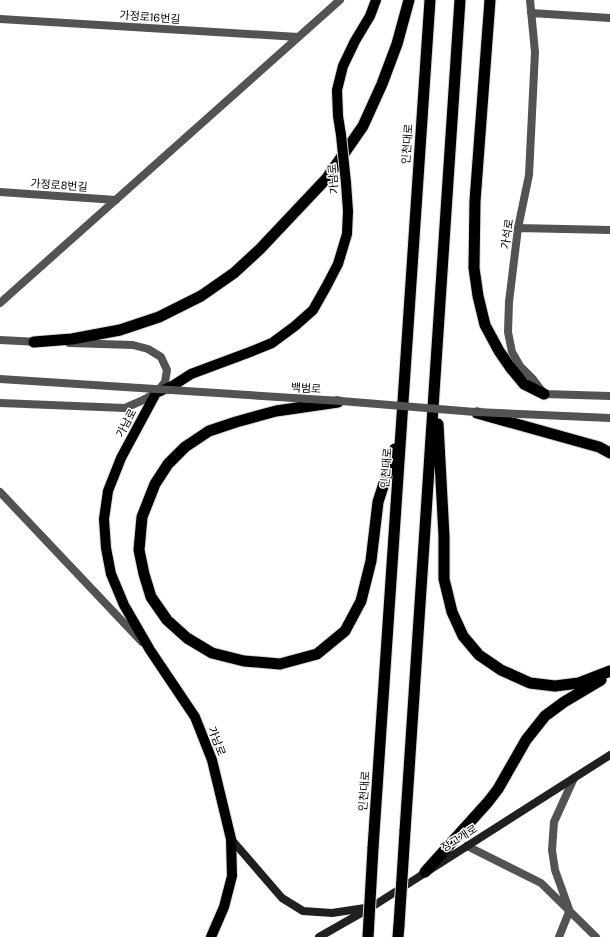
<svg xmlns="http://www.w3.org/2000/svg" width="610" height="937" font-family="'DM Sans','Noto Sans KR',sans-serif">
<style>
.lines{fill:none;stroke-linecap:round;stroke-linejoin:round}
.primary-casing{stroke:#dbdbdb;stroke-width:12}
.trunk-casing{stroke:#dbdbdb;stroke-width:13}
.minor{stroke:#535353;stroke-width:8}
.tertiary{stroke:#535353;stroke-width:8}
.secondary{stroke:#202020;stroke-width:8}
.primary{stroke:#000;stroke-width:10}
.trunk{stroke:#000;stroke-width:11}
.primary-bridge-casing{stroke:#dbdbdb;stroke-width:12;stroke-linecap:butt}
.trunk-bridge-casing{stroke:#dbdbdb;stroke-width:13;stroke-linecap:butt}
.tertiary-bridge{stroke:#535353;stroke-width:8}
.primary-bridge{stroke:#000;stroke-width:10}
.trunk-bridge{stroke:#000;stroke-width:11}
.labels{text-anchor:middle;stroke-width:3;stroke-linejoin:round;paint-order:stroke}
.street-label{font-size:11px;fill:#000;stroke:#fff}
</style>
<rect width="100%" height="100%" fill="#fff"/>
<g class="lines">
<defs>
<path id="primary" d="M341,135L338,116L337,90L343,66L355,41L370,16L376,0
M211,937L224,907L232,876L231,839L212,760L195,717L150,650L124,605L111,574L106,548L104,519L108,491L121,458L156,393L174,385L191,374L250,352L272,343L295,326L313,310L326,287L338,264L347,234L348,211L346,183"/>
<path id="trunk" d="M490,0L475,201L474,268L478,296L485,325L499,351L510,367L524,384L544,394
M34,342L72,339L120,330L159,317L201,296L234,273L260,249L327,178L363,126L382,84L397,44L409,0
M338,402L276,411L236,422L209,431L185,447L168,464L155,484L142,517L139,550L144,574L151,597L167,620L187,638L212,653L244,661L280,664L317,654L345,631L361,601L371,561L378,502L395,449
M477,413L599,447L610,453
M438,424L444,536V579L452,612L463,636L479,655L501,670L530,683L555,686L579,683L610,671
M405,831L460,0
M373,848L430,0
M425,872L488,802L498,789L526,740L545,716L564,702L601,680
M398,937L399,925"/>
</defs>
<use href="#primary" class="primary-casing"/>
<use href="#trunk" class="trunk-casing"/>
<path class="minor" d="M530,0L535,52L529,175L518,228L509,302L508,332L512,352L520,366L533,379L544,394L610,396
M531,13L610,18
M0,19L298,37
M0,192L116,200
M518,228L610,230
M0,303L340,0
M559,937L569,912"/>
<path class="tertiary" d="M0,340L39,342
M0,403L125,408L141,401L156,393L165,382L167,370L161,357L148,349L133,345L69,343
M0,492L142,642
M467,846L541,883L596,937
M569,909L555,870L552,850L554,822L574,778"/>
<path class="secondary" d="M231,839L282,898L303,911L332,913L365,908
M319,937L370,908L610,755"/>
<use href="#primary" class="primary"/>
<use href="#trunk" class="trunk"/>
<defs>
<path id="primary-bridge" d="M341,135L346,183"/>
<path id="trunk-bridge" d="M399,925L405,831
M368,937L373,848"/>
</defs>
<use href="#primary-bridge" class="primary-bridge-casing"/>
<use href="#trunk-bridge" class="trunk-bridge-casing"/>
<path class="tertiary-bridge" d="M0,379L341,401L475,412L610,418"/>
<use href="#primary-bridge" class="primary-bridge"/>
<use href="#trunk-bridge" class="trunk-bridge"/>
</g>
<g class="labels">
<g class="street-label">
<text transform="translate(150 17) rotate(4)" y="4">가정로16번길</text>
<text transform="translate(407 144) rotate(-86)" y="4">인천대로</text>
<text transform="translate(333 179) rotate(-95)" y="4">가남로</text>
<text transform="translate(59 185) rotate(4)" y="4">가정로8번길</text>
<text transform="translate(507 234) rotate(-82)" y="4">가석로</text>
<text transform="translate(306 388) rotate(4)" y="4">백범로</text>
<text transform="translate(126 423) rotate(-62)" y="4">가남로</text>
<text transform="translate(386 468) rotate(-86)" y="4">인천대로</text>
<text transform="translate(217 741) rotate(69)" y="4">가남로</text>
<text transform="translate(364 791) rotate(-86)" y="4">인천대로</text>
<text transform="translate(459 838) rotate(-32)" y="4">장고개로</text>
</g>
</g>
</svg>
